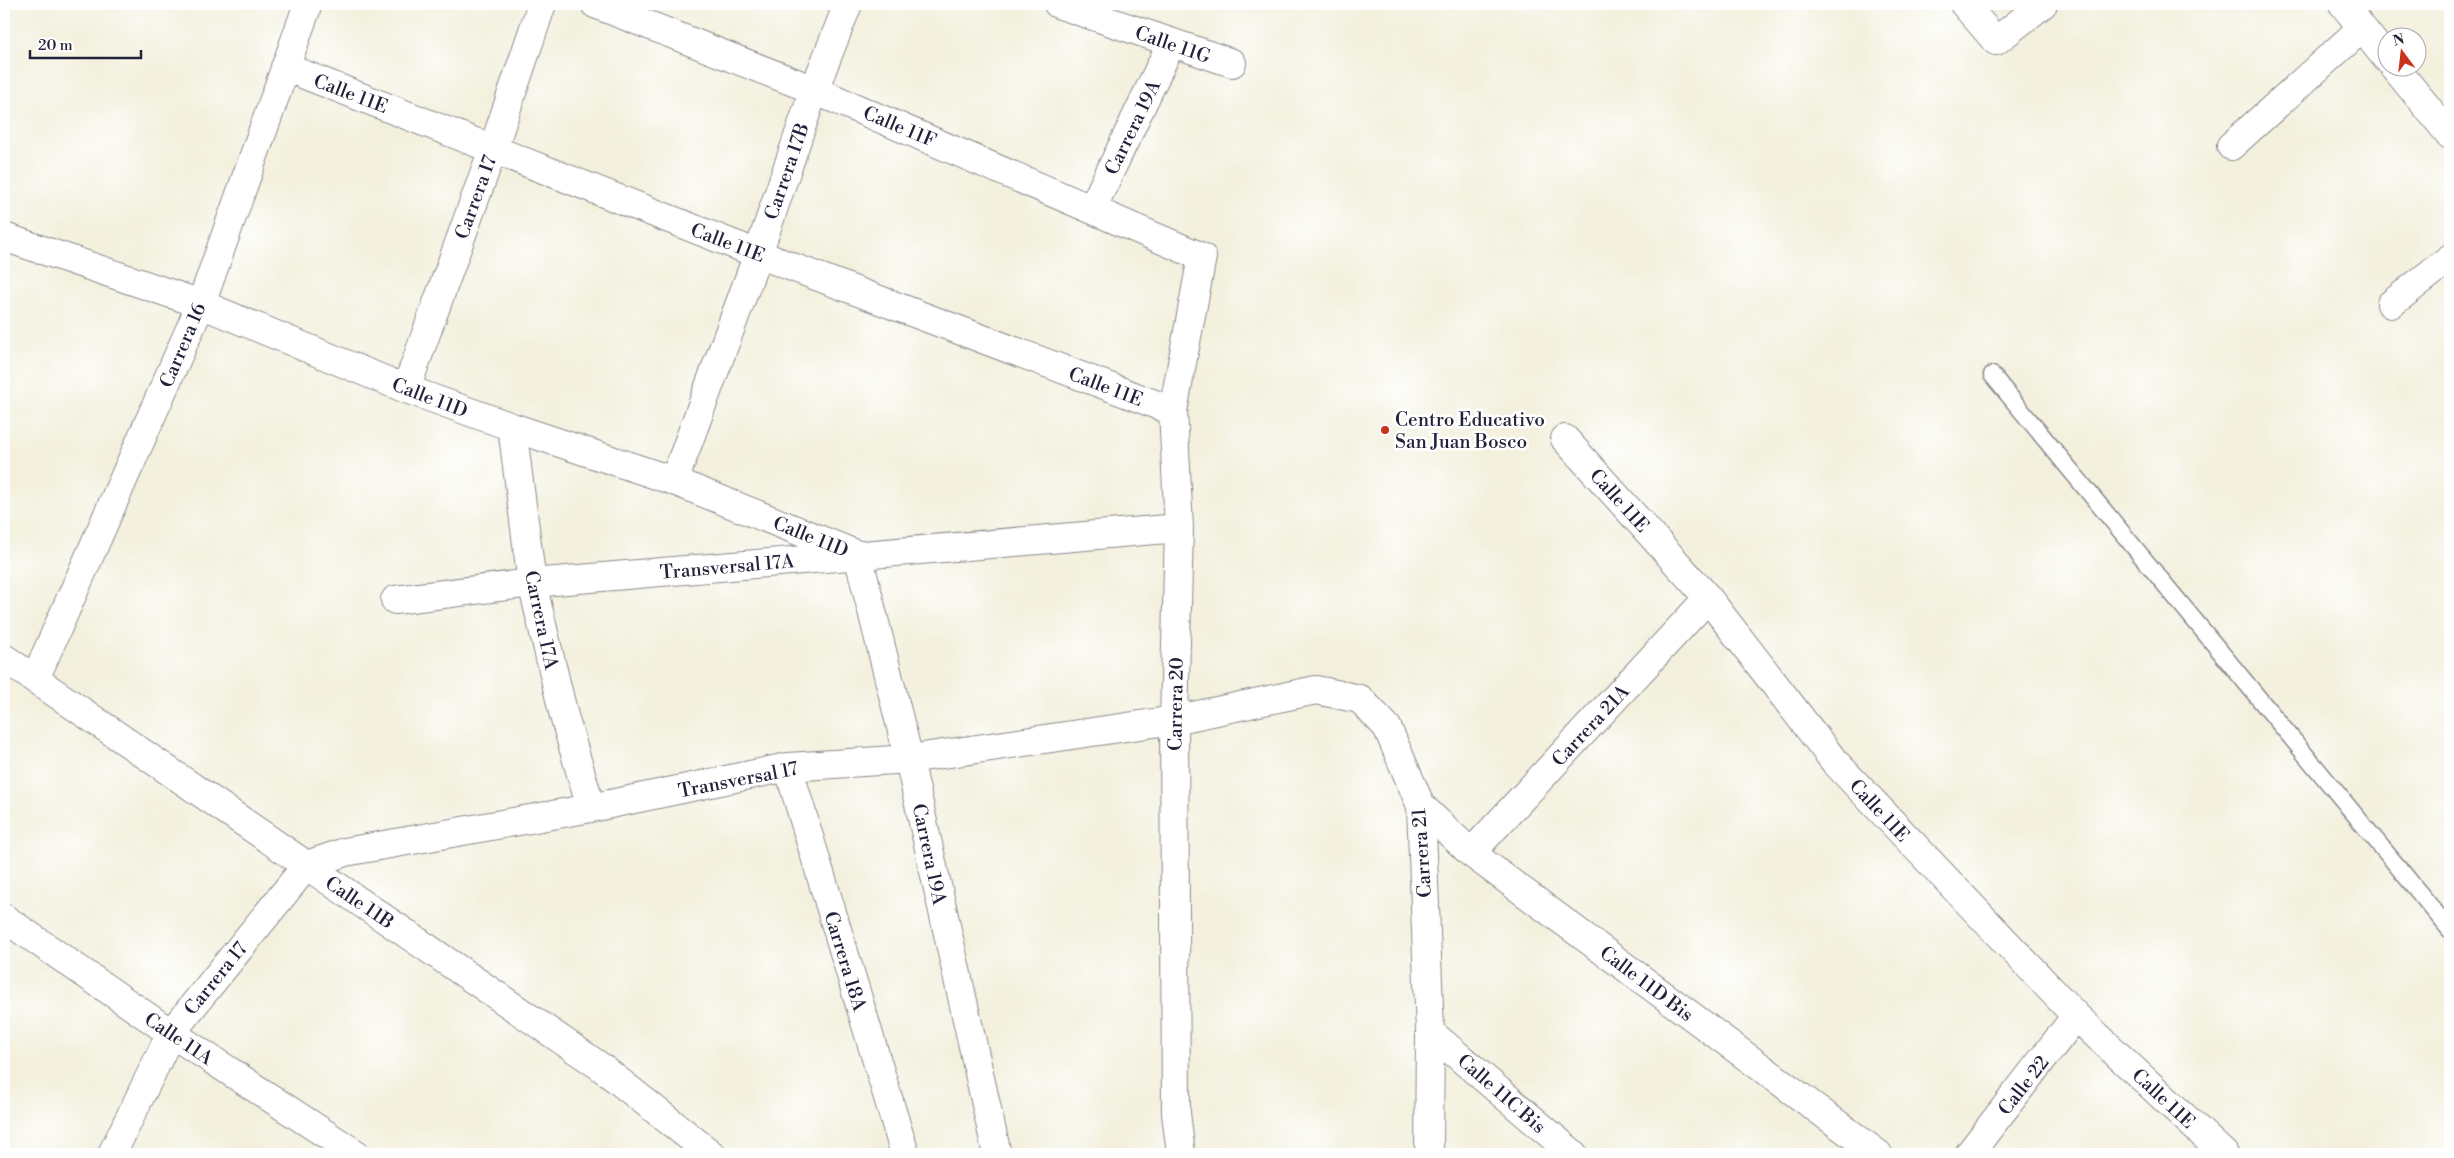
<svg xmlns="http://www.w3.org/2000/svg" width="2454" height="1158" font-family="'Libre Bodoni',serif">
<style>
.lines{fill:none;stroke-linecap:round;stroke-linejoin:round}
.lane-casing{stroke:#8a898c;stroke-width:19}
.street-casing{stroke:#8a898c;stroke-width:30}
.lane{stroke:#fff;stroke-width:16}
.street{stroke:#fff;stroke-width:28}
.poi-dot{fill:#c8321e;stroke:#fff;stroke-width:2}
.labels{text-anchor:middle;stroke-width:5;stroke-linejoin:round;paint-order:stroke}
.street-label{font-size:19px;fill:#22223b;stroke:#fff}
.poi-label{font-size:19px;fill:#22223b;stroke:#fff;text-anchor:start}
</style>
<rect width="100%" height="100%" fill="#fff"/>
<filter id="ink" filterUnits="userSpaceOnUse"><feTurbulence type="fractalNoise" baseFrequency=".02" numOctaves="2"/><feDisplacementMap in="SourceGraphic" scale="10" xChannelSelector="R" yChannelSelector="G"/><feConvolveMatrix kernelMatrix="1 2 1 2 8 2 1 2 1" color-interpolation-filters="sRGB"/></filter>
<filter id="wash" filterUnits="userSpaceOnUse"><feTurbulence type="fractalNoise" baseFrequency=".0096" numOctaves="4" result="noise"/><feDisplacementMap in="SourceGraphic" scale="20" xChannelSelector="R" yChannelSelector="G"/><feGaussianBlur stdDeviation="1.12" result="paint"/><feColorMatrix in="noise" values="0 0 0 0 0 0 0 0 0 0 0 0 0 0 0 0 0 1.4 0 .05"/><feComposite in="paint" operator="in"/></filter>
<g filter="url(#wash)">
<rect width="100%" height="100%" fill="#f3f0dd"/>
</g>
<g filter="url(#ink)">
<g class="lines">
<defs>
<path id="lane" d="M1992,375L2450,930"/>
<path id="street" d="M595,4L814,90L1202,257L1173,411L1179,528L1174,720L1176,1113L1181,1154
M1058,4L1232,63
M1964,4L1996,41L2043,4
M2343,4L2386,58
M285,67L758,254L1173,411
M2395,68L2450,135
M2231,146L2362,28
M1092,209L1171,44
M4,237L201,304L406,389L512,427L674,481L858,555L909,759L997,1154
M2391,304L2450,258
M406,389L493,149L542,4
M512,427L532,583L564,716L591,808
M1565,439L1708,598L1834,761L2076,1016L2224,1154
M674,481L758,254L814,90L848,4
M395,600L532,583L1179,528
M4,658L601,1067L711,1154
M35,679L201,304L308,4
M788,767L905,1154
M1421,806L1471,853L1878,1154
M1471,853L1708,598
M4,918L171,1033L356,1154
M1430,1032L1573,1154
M112,1154L171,1033L307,865L345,852L591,808L788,767L909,759L1174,720L1316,690L1360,699L1387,727L1421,806L1430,1032L1429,1154
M1969,1154L2076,1016"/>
</defs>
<use href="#lane" class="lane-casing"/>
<use href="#street" class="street-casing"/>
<use href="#lane" class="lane"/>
<use href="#street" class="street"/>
</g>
</g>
<circle class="poi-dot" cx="1385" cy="430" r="5"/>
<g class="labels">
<g class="street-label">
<text transform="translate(1173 44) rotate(19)" y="7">Calle 11G</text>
<text transform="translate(351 93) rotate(21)" y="7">Calle 11E</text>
<text transform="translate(900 126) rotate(23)" y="7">Calle 11F</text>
<text transform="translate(1132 127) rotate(-64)" y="7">Carrera 19A</text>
<text transform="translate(786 171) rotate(-71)" y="7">Carrera 17B</text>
<text transform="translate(475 197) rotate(-70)" y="7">Carrera 17</text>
<text transform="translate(728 242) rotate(21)" y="7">Calle 11E</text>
<text transform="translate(182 345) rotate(-67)" y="7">Carrera 16</text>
<text transform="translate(1106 386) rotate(21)" y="7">Calle 11E</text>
<text transform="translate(430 397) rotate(21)" y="7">Calle 11D</text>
<text transform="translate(1620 500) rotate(48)" y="7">Calle 11E</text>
<text transform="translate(811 536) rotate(22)" y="7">Calle 11D</text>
<text transform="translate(727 566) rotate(-5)" y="7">Transversal 17A</text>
<text transform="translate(542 620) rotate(78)" y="7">Carrera 17A</text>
<text transform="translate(1175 704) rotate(-89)" y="7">Carrera 20</text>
<text transform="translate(1590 725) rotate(-47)" y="7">Carrera 21A</text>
<text transform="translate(738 779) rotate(-11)" y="7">Transversal 17</text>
<text transform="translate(1880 810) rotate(47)" y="7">Calle 11E</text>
<text transform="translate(1421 853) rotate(-94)" y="7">Carrera 21</text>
<text transform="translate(930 854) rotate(78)" y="7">Carrera 19A</text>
<text transform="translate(360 902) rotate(34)" y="7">Calle 11B</text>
<text transform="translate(846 961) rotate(73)" y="7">Carrera 18A</text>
<text transform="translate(215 978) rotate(-51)" y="7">Carrera 17</text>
<text transform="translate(1647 983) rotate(37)" y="7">Calle 11D Bis</text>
<text transform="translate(179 1038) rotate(34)" y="7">Calle 11A</text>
<text transform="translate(2023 1085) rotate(-52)" y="7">Calle 22</text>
<text transform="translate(1502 1093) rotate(41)" y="7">Calle 11C Bis</text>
<text transform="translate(2164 1098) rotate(43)" y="7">Calle 11E</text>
</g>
<g class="poi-label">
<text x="1395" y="426">Centro Educativo<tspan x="1395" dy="22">San Juan Bosco</tspan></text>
</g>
</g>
<rect width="2454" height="1158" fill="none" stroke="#fff" stroke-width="20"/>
<g transform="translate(2402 52) rotate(345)"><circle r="24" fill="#ffffff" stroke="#a7a7b1"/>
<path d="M0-4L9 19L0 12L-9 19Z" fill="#c8321e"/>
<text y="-8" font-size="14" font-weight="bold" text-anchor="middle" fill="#22223b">N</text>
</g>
<path d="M30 50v8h111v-8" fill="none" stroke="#22223b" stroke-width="2.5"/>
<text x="38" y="50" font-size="15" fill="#22223b" stroke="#ffffff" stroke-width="4" paint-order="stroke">20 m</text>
</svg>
